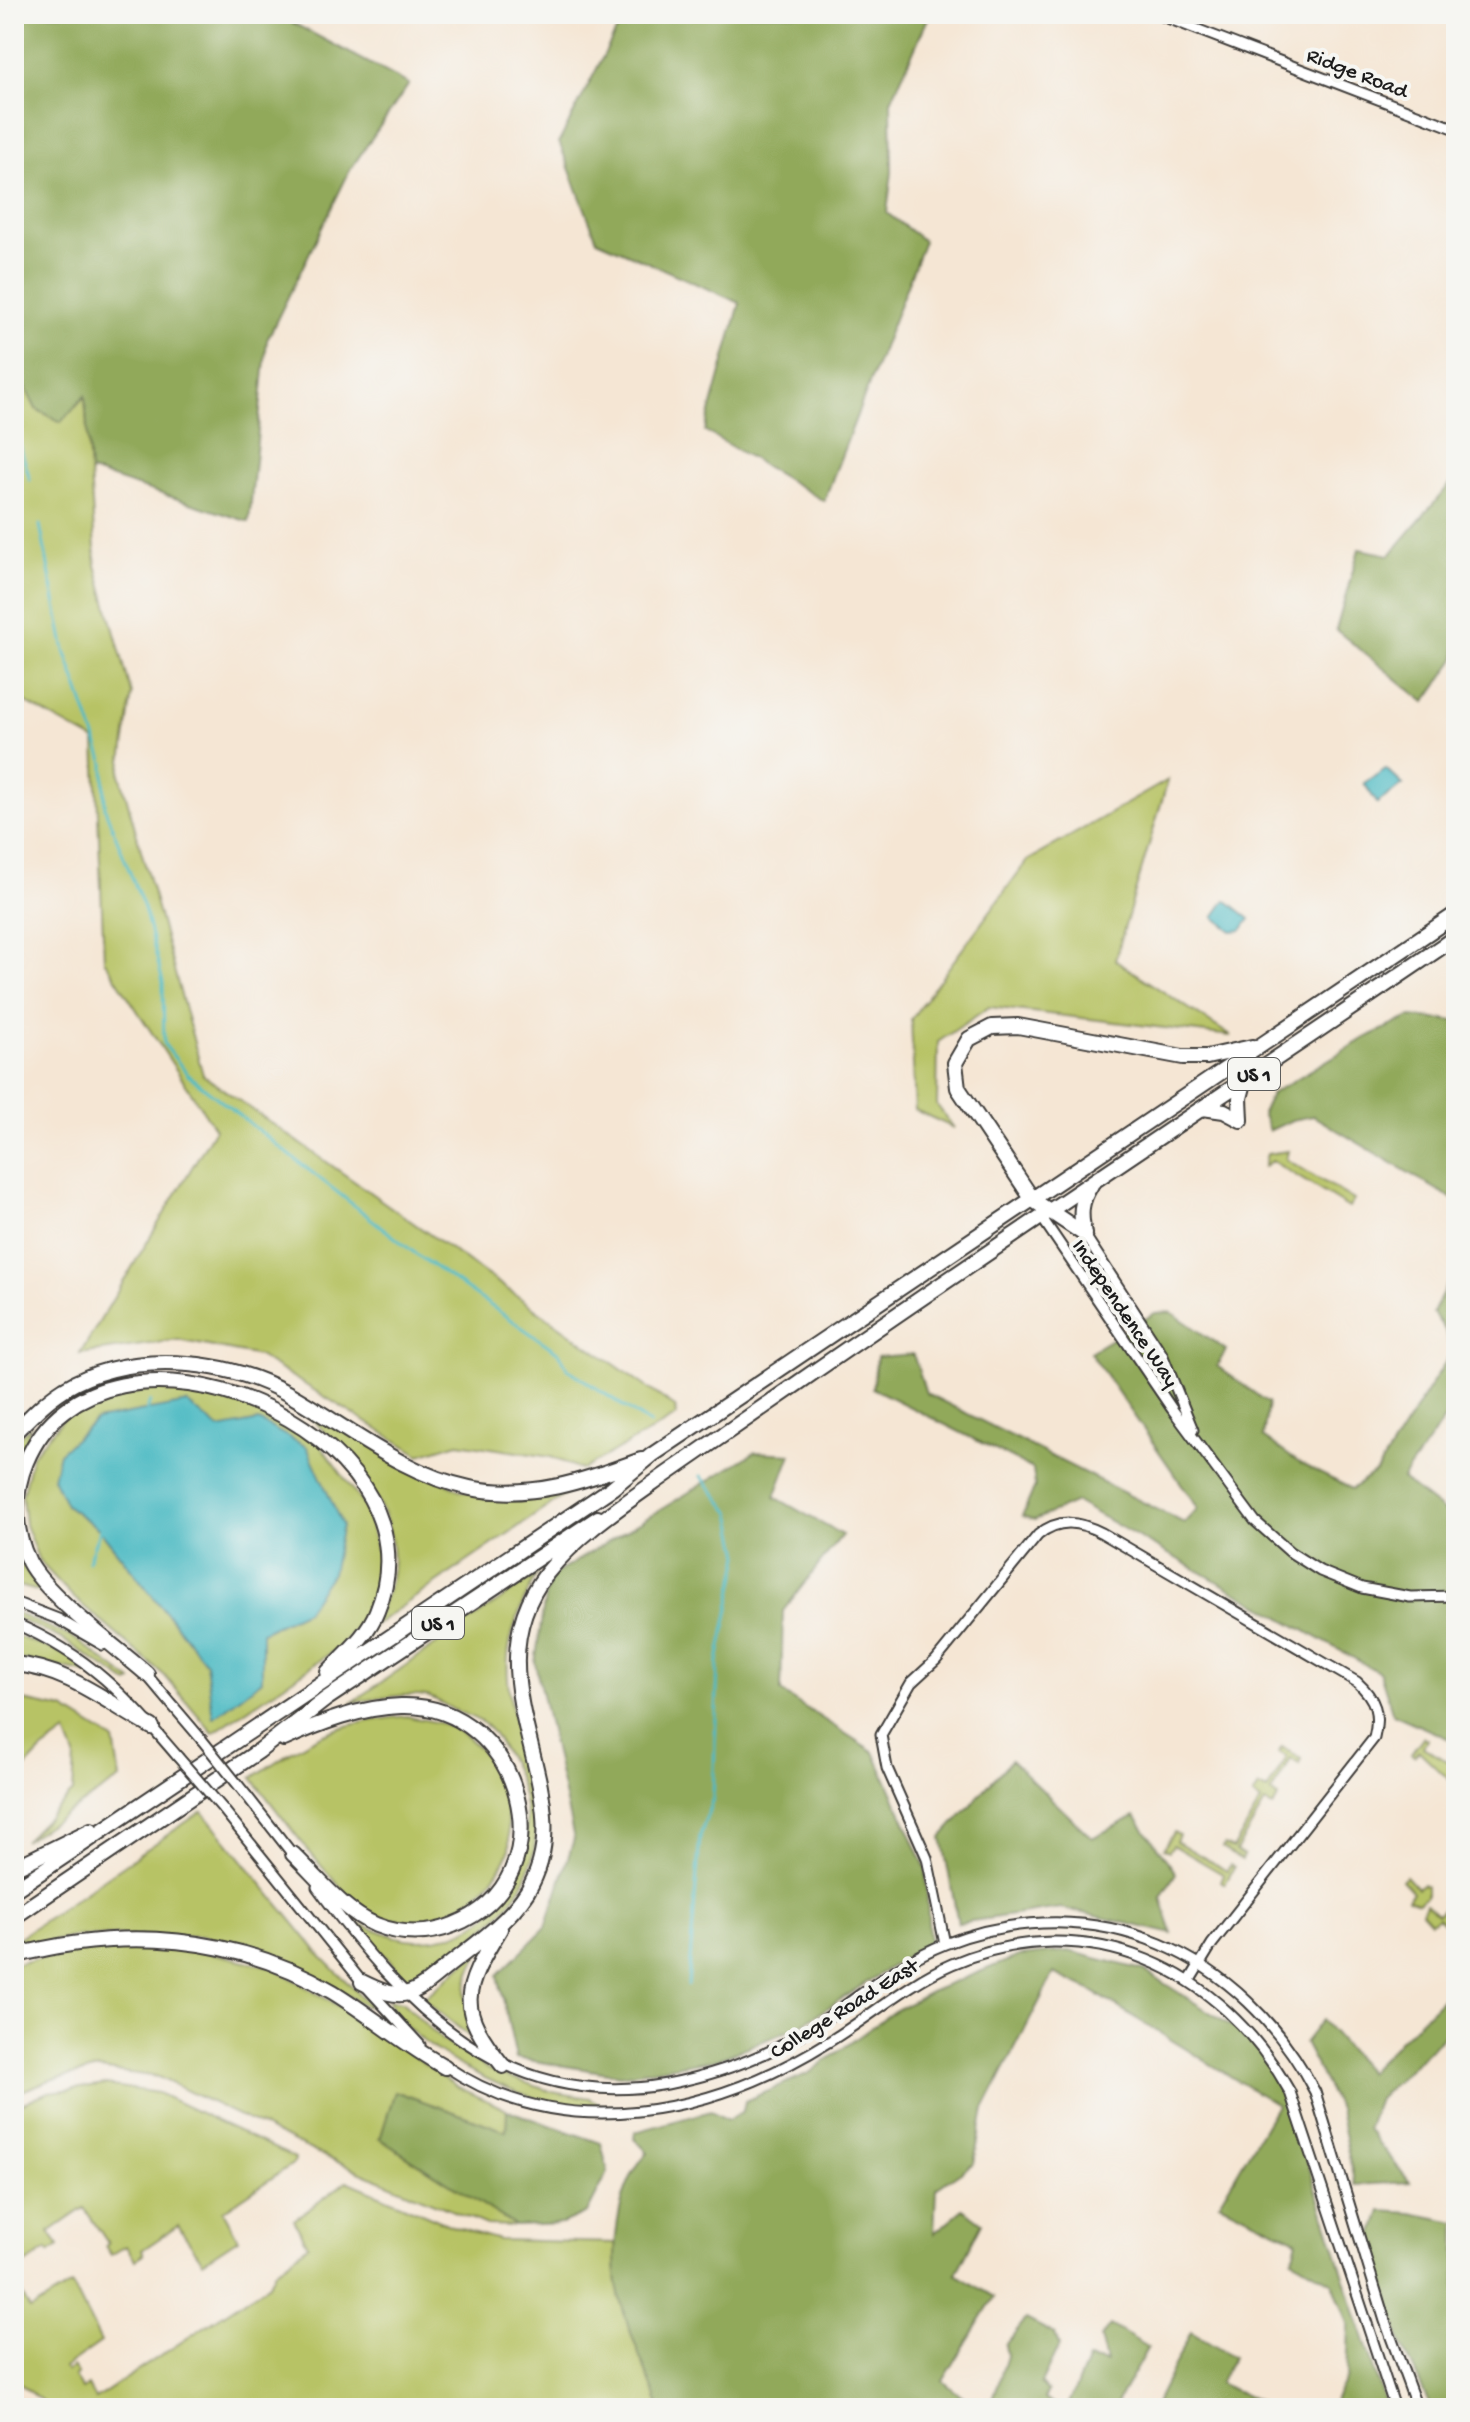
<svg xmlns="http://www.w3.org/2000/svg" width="1470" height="2422" font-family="'Gochi Hand',sans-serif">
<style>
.green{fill:#b7c365;stroke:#6a7040;stroke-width:2;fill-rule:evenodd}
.forest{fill:#91a95a;stroke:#56623b;stroke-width:2}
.water{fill:#4cbac3;stroke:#346b70;stroke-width:2}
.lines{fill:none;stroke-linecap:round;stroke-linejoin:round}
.stream{stroke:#4cbac3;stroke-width:3}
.minor-casing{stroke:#3d3a38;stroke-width:13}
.highway-casing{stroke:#3d3a38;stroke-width:18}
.minor{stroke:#fff;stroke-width:9}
.highway{stroke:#fff;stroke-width:14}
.minor-bridge-casing{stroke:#3d3a38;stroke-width:13;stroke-linecap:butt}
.minor-bridge{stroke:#fff;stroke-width:9}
.labels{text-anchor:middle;stroke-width:8;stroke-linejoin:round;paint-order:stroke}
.shield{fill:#f6f6f2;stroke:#5d5d5c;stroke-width:2}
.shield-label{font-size:20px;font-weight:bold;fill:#1c1c1c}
.street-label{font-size:22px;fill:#1c1c1c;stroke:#f6f6f2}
</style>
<rect width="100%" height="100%" fill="#f6f6f2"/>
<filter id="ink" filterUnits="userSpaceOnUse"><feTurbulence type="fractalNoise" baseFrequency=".0125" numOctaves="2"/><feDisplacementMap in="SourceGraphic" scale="16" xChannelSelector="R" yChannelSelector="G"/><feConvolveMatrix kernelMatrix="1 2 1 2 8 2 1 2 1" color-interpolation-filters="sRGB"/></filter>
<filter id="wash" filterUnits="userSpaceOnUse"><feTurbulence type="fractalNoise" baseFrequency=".006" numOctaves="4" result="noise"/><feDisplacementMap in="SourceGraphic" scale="32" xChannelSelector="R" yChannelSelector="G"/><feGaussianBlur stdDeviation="1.8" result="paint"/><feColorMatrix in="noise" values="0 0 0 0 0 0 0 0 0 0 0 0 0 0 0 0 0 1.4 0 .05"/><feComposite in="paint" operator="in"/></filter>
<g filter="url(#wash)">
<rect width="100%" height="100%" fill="#f5e6d4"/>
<path class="green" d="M14,363L36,409L61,421L85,395L96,565L132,694L120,774L203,1075L675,1407L677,1416L582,1470L551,1457L458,1443L420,1455L258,1356L178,1340L80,1354L215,1129L104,960L95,741L14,696V587L18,575L14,570Z
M1168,780L1115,960L1231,1036L989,1007L938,1042L937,1105L954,1128L915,1110L911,1019L1027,861Z
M1288,1151L1286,1159L1354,1200L1349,1208L1272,1161L1264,1166L1267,1154Z
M156,1387L247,1399L316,1439L366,1508L380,1563L370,1609L341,1646L213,1733L165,1676L73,1597L39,1561L25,1525L22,1496L32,1455L68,1413ZM187,1403L219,1430L259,1421L306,1611L262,1632V1680L214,1717L206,1663L99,1529L66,1505Z
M300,1406L460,1490L512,1500L572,1490L373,1626C378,1613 385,1599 389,1585C409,1512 345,1454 300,1406Z
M31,1426L14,1478V1441Z
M14,1545L16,1559L46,1593L14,1585Z
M536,1575C524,1600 511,1627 508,1656C501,1739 573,1828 509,1904C487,1930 456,1950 430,1972L419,1979H407L354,1923C375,1927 394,1940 417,1940C518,1940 554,1826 504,1751C499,1743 494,1732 487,1726C479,1719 464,1714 454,1710C446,1706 435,1698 426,1696C405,1692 375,1700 353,1702Z
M14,1612L74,1638L132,1681L128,1683L62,1639L14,1617Z
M14,1635L64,1654L93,1674L14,1658Z
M14,1699L64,1709L114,1740L120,1779L24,1841L73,1792L75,1756L66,1733L41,1751L14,1780Z
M407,1716C420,1720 437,1721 449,1726C488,1745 505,1783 508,1824C508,1833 511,1846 508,1854C487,1902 428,1932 378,1916C345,1906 276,1808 252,1778C314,1735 331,1724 407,1716Z
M1423,1737L1427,1739L1423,1747L1456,1766V1786L1419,1751L1414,1756L1411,1754Z
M1282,1747L1301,1759L1299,1764L1291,1759L1271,1793L1278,1798L1273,1807L1265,1803L1236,1851L1244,1856L1242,1860L1222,1848L1224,1845L1233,1849L1261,1801L1253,1796L1259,1787L1267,1791L1287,1757L1279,1752Z
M202,1811L322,1957L369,2004L367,2007L294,1964L203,1936H78L14,1949V1941Z
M1174,1832L1179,1835L1176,1841L1227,1871L1230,1865L1234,1868L1225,1884L1221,1881L1224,1875L1173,1845L1169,1851L1164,1848Z
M1406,1876L1417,1888L1422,1884L1426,1886V1896L1419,1902L1408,1899L1413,1892L1402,1880Z
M1426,1904L1437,1914L1447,1905L1456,1915V1936L1438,1917L1431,1922L1422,1912Z
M97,1946L189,1948L272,1967L360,2019L458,2087L507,2110V2131L380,2139L516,2226L486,2225L328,2158L158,2077L99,2069L50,2080L14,2094V1964Z
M482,1948C458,1990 467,1994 469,2036L423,1999Z
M388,2000L402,2002L442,2040L488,2069L552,2092L590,2098L601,2105C550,2119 405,2050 388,2000Z
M106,2085L158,2093L295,2158L294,2163L223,2211L238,2239L203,2262L178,2226L142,2250L144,2254L135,2260L126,2246L111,2255L105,2246L108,2243L84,2208L49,2232L59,2246L49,2253L47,2250L14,2272V2107L48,2092Z
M347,2181L454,2227L499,2240L616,2243L619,2296L660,2408H51L14,2379V2278L30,2310L71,2285L75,2290L101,2342L64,2368L67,2372L73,2367L78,2374L74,2377L82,2389L88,2386L95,2399L269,2284L275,2271L308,2245L294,2220Z"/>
<path class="forest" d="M14,14H276L409,84L350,170L267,340L249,522L90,471L85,396L61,422L36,409L14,363Z
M625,14H930L891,101L892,172L887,213L924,241L824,501L705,431L740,303L597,240L559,142Z
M1456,477V658L1425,702L1336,630L1359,549L1390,555Z
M1410,1017L1456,1021V1201L1313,1116L1292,1120L1269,1131L1262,1113L1271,1094L1365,1038Z
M1456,1267V1403L1402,1479L1447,1514L1456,1502V1742L1393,1714L1380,1673L1076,1502L1035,1520L1022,1516L1035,1486L1033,1469L872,1388L877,1357L913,1354L926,1393L1184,1523L1198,1508L1090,1352L1155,1313L1171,1312L1226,1350L1217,1366L1268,1403L1263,1437L1301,1464L1352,1489L1376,1472L1451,1353L1445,1330L1433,1313Z
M755,1452L791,1454L775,1497L842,1535L783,1611L781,1692L874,1752L926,1869L929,1942L798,2027L718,2059L620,2075L516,2058L498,1975L546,1927L574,1839L535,1663L545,1597L552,1576Z
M1011,1760L1092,1838L1135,1816L1176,1873L1161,1897L1172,1934L1061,1908L958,1923L942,1837Z
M1068,1951L1143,1970L1255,2041L1286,2094L1386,2408H1330L1347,2377L1349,2326L1333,2283L1292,2259L1297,2240L1219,2203L1277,2105L1090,1990L1054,1973L984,2109L974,2163L936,2189L934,2233L963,2209L982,2223L956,2274L994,2297L943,2381L965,2399L993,2400L1007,2356L1005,2345L1026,2319L1055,2334L1059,2346L1041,2383L1048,2391L1044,2398L1061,2408H660C647,2372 629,2335 620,2298C609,2254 616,2185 648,2152L634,2139L635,2132L711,2111L728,2120L743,2111L745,2101L809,2073L894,2011L930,1992L1019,1956Z
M1456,1985V2024L1378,2099L1367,2129L1410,2182L1355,2185L1339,2110L1304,2043L1322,2020L1368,2072Z
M395,2091L506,2131L507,2110L601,2143L608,2172L587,2213L562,2224L516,2226L380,2139Z
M1381,2211L1411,2213L1456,2222V2408H1431L1401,2342L1372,2238Z
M1110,2325L1148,2347L1114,2408H1067L1088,2359L1106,2363L1100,2338Z
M1191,2332L1233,2357L1219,2383L1273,2408H1153Z"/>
<path class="water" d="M1386,769L1403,785L1377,803L1364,783Z
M1226,900L1250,919L1242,930L1232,931L1214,917Z
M187,1403L219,1429L259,1421L307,1447L342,1525L332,1573L306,1611L262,1632V1680L213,1718L206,1663L99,1529L66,1505L53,1478L59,1453L96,1420Z"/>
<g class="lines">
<path class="stream" d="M14,425L30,480
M40,525L65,651L104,763L105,809L144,908L163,982L164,1044L188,1075L416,1254L559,1353L568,1369L650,1424
M147,1411L150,1401
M88,1561L101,1527
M688,1985L700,1836L713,1798L718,1661L740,1555L731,1513L701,1476"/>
</g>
</g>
<g filter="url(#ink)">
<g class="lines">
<defs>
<path id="minor" d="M1157,14L1456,129
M1040,1215L1172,1409L1255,1521L1290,1552L1320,1571L1362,1588L1410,1597L1456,1596
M1084,1234L1162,1354L1193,1430
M14,1602L58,1619L103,1645
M14,1623C90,1656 125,1695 178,1757
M145,1673L202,1740
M247,1796L294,1856
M223,1809L362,1982L420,2045
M317,1887C405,2007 505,2113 667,2084C715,2075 760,2059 802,2034C850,2006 893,1964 945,1944C1096,1885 1243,1953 1315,2092L1385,2321L1417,2408
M945,1944L927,1858L887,1768L881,1735L911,1683L936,1660L1038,1535C1059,1518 1079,1521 1102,1533L1357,1682C1376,1699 1380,1714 1374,1738L1212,1944L1190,1980
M444,2065C564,2147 714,2114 830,2041C871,2016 908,1983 952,1964C1089,1906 1221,1968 1290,2092L1395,2408"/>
<path id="highway" d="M1203,1108L1224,1111L1241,1120
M1241,1120L1240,1098L1245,1079
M1084,1234L1033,1200L958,1088L955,1063L969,1039L992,1027L1018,1026L1183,1057H1207L1252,1047
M1084,1234C1080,1214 1080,1202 1091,1185
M14,1433C30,1417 45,1401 64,1389C129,1350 223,1358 287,1393C346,1426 402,1474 470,1488C531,1500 584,1481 641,1460
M14,1664C69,1669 106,1702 152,1727
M147,1674C116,1647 46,1595 29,1562C13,1530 13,1493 26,1462C99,1285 452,1432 377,1611C368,1635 345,1654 328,1672
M284,1739C320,1723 361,1707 401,1706C522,1702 571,1879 453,1925C429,1935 401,1935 376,1925C344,1912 318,1878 293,1854
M14,1868L91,1830
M14,1890L612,1488L652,1455L1456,914
M14,1917L259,1751L326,1699L598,1518
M500,1929C462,1992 456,2007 503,2066
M14,1956C123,1927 236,1934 333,1992C372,2016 405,2045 445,2067
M362,1982C405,2004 413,1995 449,1965C477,1943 507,1923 527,1892C588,1795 463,1681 547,1573C579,1533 627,1502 668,1473C712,1443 755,1413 798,1383C1015,1232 1237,1086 1456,937"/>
</defs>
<use href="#minor" class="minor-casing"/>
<use href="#highway" class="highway-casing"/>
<use href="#minor" class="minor"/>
<use href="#highway" class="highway"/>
<defs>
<path id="minor-bridge" d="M202,1740L247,1796
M178,1757L223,1809"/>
</defs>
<use href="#minor-bridge" class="minor-bridge-casing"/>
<use href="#minor-bridge" class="minor-bridge"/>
</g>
</g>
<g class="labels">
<g class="shield">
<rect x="1228" y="1058" width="52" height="32" rx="6"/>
<rect x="412" y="1607" width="52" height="32" rx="6"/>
</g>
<g class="shield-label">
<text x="1254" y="1081">US 1</text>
<text x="438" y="1630">US 1</text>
</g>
<g class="street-label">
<text transform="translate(1358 71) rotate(21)" y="8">Ridge Road</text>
<text transform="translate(1127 1312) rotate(56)" y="8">Independence Way</text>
<text transform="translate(843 2007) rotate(-32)" y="8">College Road East</text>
</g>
</g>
<rect width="1470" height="2422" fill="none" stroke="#f6f6f2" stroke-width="48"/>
</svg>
